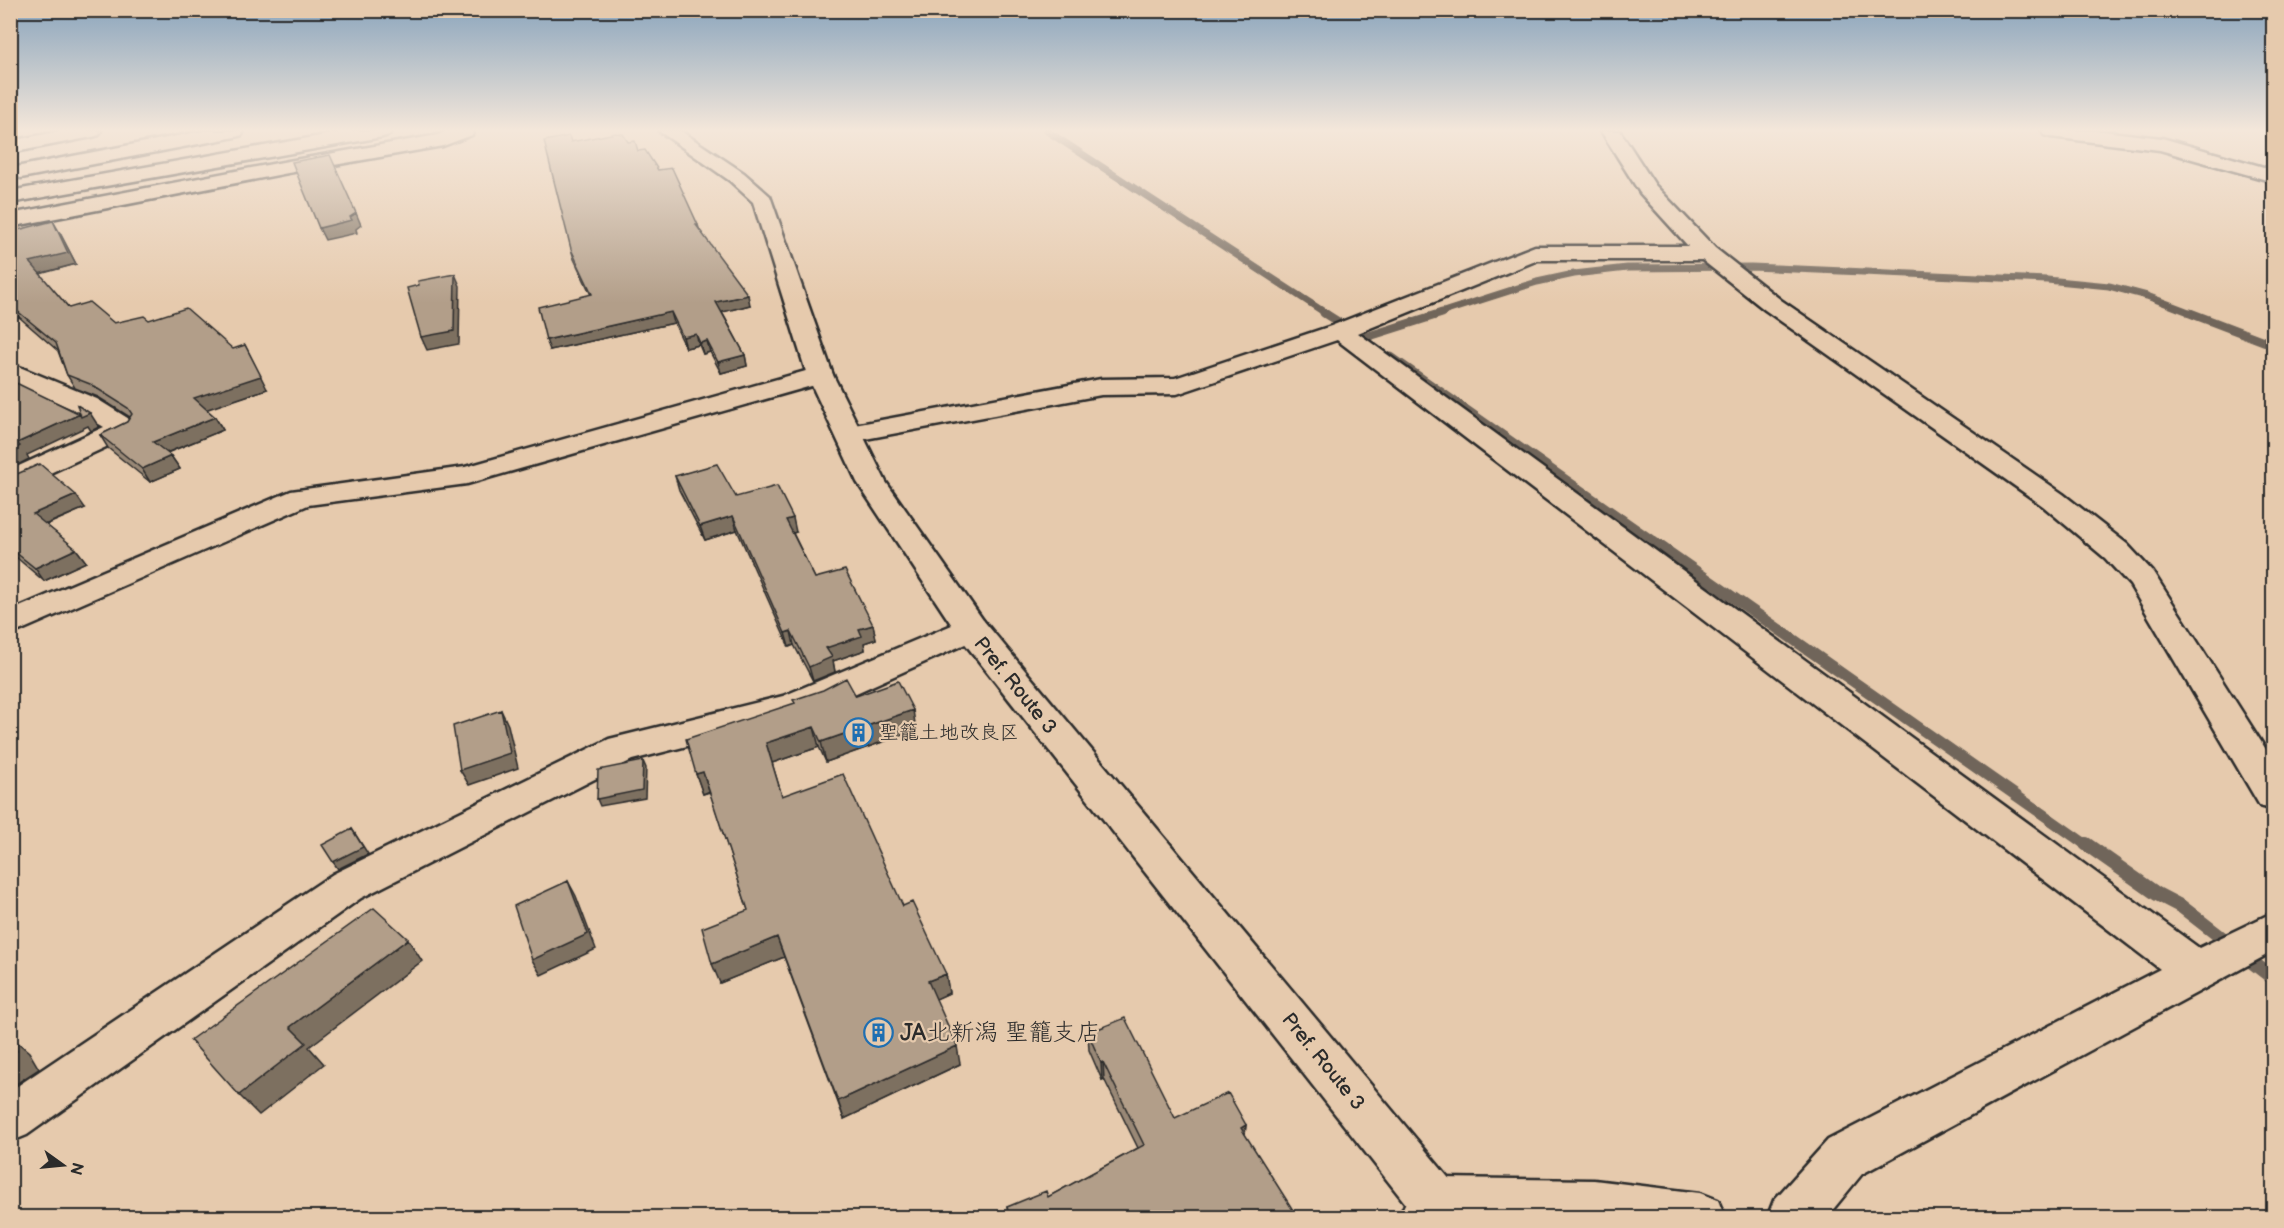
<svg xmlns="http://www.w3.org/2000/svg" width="2284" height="1228" font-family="'Balsamiq Sans','Klee One',sans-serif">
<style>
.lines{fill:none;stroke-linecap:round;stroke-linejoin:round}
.stream-far3{stroke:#6f655a;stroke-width:7}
.stream-far2{stroke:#6f655a;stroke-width:9}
.stream-far1{stroke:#6f655a;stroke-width:11}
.stream{stroke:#6f655a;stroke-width:14}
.minor-casing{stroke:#2b2b2b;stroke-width:5}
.secondary-casing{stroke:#2b2b2b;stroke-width:5}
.primary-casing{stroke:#2b2b2b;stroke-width:5}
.trunk-casing{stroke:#2b2b2b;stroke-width:5}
.minor{fill:#e6caad;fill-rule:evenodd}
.secondary{fill:#e6caad;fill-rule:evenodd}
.primary{fill:#e6caad;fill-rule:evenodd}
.trunk{fill:#e6caad;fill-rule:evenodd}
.wall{fill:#998876;stroke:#2b2b2b;stroke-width:1.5}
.shaded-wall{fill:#7d6f60;stroke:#2b2b2b;stroke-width:1.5}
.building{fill:#b29e89;stroke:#2b2b2b;stroke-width:1.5}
.labels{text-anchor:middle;stroke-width:4.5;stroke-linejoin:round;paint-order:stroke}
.street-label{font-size:20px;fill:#2b2b2b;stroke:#e6caad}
.poi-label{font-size:20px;fill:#2b2b2b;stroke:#e6caad;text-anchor:start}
.near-poi-label{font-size:24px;fill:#2b2b2b;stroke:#e6caad;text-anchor:start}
</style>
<rect width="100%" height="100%" fill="#e6caad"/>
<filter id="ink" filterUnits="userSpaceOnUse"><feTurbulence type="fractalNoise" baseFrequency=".0167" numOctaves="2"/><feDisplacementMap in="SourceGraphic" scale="12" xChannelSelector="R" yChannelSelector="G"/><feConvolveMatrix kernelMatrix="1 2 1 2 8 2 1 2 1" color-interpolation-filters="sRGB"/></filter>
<g filter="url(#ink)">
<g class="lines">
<path class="stream-far3" d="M1047,131L1327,314
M1437,314L1537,282L1574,274L1627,268L1751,267L2047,280L2109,286L2147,296L2194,314"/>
<path class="stream-far2" d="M1324,313L1351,330
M2190,313L2274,345
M1363,338L1442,313
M1391,357L1662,547"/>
<path class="stream-far1" d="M1660,546L2088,846"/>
<path class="stream" d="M2086,844L2157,894L2182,907L2231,945
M2243,955L2274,979"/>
<defs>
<path id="minor" d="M61,131H101L99,135L92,137L10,153V141Z
M447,131H474L472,135L443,146L288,173L10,227V214L288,161L438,135Z
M1601,131H1620L1655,185L1715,248L1781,300L2063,494L2127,544L2153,572L2274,762V810L2260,806L2130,585L2105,558L2043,506L1765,310L1702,260H1538L1358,333L2199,948L2274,912V951L1862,1174L1826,1218H1767L1774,1200L1828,1140L2160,969L1337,340L1177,394L1101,395L849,442L839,440L835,434L839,428L849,426L1101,379L1175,378L1331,326L1535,246H1688L1640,193Z
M2042,131H2103L2162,138L2274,170V182L2160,150L2051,137L2044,135Z
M10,363L97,399L134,422L138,428L134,434L20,487L10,490V470L104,427L77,411L10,381Z
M820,367L829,369L833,375L829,381L467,484L308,505L10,635V611L291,491L465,467Z
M971,617L983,620L988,628L983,636L805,716L632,760L361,898L27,1135L10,1142V1091L333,874L609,739L783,696Z"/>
<path id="secondary" d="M1440,1178L1594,1180L1700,1193L1718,1200L1725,1218H1403L1401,1213C1411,1189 1417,1188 1440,1178Z"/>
<path id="primary" d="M659,131H681L744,173L770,196L833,375L886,482L983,620L1467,1200L1474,1218H1417L959,636L857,482L807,375L753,202L730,181Z"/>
<path id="trunk" d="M203,131H244L242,135L235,137L21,178L14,176L11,172L14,168L21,166Z
M348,131H391L389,135L382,137L10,203V191Z"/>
</defs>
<use href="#minor" class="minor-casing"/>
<use href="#secondary" class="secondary-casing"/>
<use href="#primary" class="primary-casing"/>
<use href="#trunk" class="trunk-casing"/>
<use href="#minor" class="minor"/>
<use href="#secondary" class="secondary"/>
<use href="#primary" class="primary"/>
<use href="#trunk" class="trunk"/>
</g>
<path class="wall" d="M571,142H628L658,170L698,225L700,231L750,305L722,312L745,355L747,366L721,373L710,352L703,354L699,345L686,348L674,323L550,350L591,295L574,259L571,249Z
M10,232L60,233L76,264L40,274L69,308L114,323L149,320L267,389L206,409L215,417L223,430L167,453L171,456L180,469L150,482L108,448L100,435L127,422L130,417L98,397L75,388L67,375L58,351L19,317L10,319Z
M675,476L736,497L796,532L793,533L815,578L873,625L876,639L864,643L865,650L833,661L835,672L813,681L794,645L789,647L737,530L705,540L679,490Z
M10,477L85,508L46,525L76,549L86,562L44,581L10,552Z
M856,696L916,730L826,762L819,747L772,763L782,796L903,906L946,974L949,993L935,999L960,1064L844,1119L784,957L720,983L748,910L710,792L703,794L696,774Z
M1088,1033L1175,1118L1246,1125L1245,1134L1008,1218L1007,1207L1048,1197L1138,1148L1104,1079L1102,1080L1089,1050Z"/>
<path class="shaded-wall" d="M356,213L361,225L356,229L357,233L325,240L319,228L350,217Z
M53,221L60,233L76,264L38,274L30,262Z
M455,274L460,286L459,344L427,350L421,337Z
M748,295L750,305L719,313L716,302Z
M11,304L19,317L10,319V305Z
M671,312L674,323L550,350L546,340Z
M696,334L699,345L686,348L683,337Z
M707,341L710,352L703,354L700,343Z
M245,345L267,389L202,411L194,398Z
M745,355L747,366L721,373L718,362Z
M90,413L99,427L91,431L88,426L27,455L29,459L10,469V452L17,443L80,414L82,416Z
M215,417L223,430L161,455L153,442Z
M171,456L180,469L150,482L142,469Z
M76,495L85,508L42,526L33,514Z
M733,516L737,530L705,540L700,526Z
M793,518L796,532L790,534L786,520Z
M76,549L86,562L44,581L35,568Z
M873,625L876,639L864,643L865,650L833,661L835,672L813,681L809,667L826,648L859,629Z
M791,631L794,645L789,647L785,633Z
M501,710L508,725L518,768L469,785L460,770Z
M913,710L916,730L826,762L821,742Z
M814,727L819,747L772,763L766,743Z
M643,761L646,768L645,798L600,806L597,799Z
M703,772L710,791L703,794L696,774Z
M352,829L368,854L338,869L333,862Z
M568,881L576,896L596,949L541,975L532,960Z
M777,937L784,957L720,983L712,964Z
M408,939L422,961L309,1047L324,1064L259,1115L239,1095L290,1027Z
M946,974L949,993L932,1001L928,981Z
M10,1036L29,1052L39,1069L10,1088Z
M957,1046L960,1064L844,1119L838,1101Z
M1103,1062L1104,1079L1102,1080L1101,1063Z
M1246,1125L1244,1142L1241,1128Z"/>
<path class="building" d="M616,133L623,134L628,142L635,141L638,151L645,150L658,170L672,168L698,225H696L748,295L716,302L745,355L718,362L707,341L700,343L696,334L683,337L671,312L546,340L538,307L592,294L571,249L544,141L569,136L571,142Z
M330,155L356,213L350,217L352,220L319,228L292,162Z
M53,221L68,253L30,262L69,308L89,302L114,323L144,316L149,320L186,308L233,349L245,345L261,376L194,398L215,417L153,442L171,456L142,469L100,435L127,422L132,414L128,408L90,384L67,375L56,343L10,305V232Z
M455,274L454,331L421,337L407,288L419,285L418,281Z
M10,380L80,414L17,443L20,446L10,452Z
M77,405L90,413L81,417Z
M40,464L76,495L33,514L76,549L35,568L10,548V477Z
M717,464L736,497L777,486L793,518L786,520L815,578L845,570L873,625L859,629L862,636L826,648L832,657L809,667L791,631L785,633L733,516L700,526L675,476Z
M846,678L856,696L898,681L913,710L821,742L814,727L766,743L782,796L843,774L903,906L912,902L946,974L928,981L957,1046L838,1101L777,937L712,964L702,928L748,910L703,772L696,774L686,739L795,703L793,700L823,690Z
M501,710L510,753L460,770L453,726Z
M643,761L642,790L597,799L598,770Z
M352,829L363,847L333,862L322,845Z
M568,881L588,934L532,960L514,906Z
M374,908L408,939L290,1027L306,1043L239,1095L190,1040Z
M1125,1018L1175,1118L1228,1093L1246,1125L1241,1128L1298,1218H1009L1010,1217L1007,1207L1046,1191L1048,1197L1144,1145L1103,1062L1101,1063L1088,1033Z
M10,1039L17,1051L10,1055Z"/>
</g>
<linearGradient id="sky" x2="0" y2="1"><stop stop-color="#89a4bc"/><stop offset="0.43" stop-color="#f4e7da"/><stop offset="1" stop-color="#f4e7da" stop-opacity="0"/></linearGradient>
<rect width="2284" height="303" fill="url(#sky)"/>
<defs>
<symbol id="building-ring" viewBox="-11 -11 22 22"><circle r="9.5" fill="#e6caad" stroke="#1f6fb2" stroke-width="1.5"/><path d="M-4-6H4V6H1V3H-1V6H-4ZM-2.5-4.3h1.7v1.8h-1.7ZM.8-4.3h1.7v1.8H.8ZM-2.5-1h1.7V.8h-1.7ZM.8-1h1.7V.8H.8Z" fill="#1f6fb2"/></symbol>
</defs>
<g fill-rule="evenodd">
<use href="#building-ring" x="842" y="716" width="33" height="33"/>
<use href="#building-ring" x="862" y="1016" width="33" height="33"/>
</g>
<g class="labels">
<g class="street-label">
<text transform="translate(1016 685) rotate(51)" y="7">Pref. Route 3</text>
<text transform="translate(1324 1061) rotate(51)" y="7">Pref. Route 3</text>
</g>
<g class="poi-label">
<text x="879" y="739">聖籠土地改良区</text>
</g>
<g class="near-poi-label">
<text x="900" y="1040">JA北新潟 聖籠支店</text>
</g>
</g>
<rect width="2284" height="1228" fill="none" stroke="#e6caad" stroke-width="36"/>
<rect x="18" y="18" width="2248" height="1192" fill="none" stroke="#2b2b2b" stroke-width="2" filter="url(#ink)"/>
<g transform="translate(63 1165) rotate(105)" stroke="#e6caad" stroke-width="4.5" paint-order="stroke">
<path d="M0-4.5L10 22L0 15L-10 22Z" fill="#2b2b2b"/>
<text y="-9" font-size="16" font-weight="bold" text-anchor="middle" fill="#2b2b2b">N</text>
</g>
</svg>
